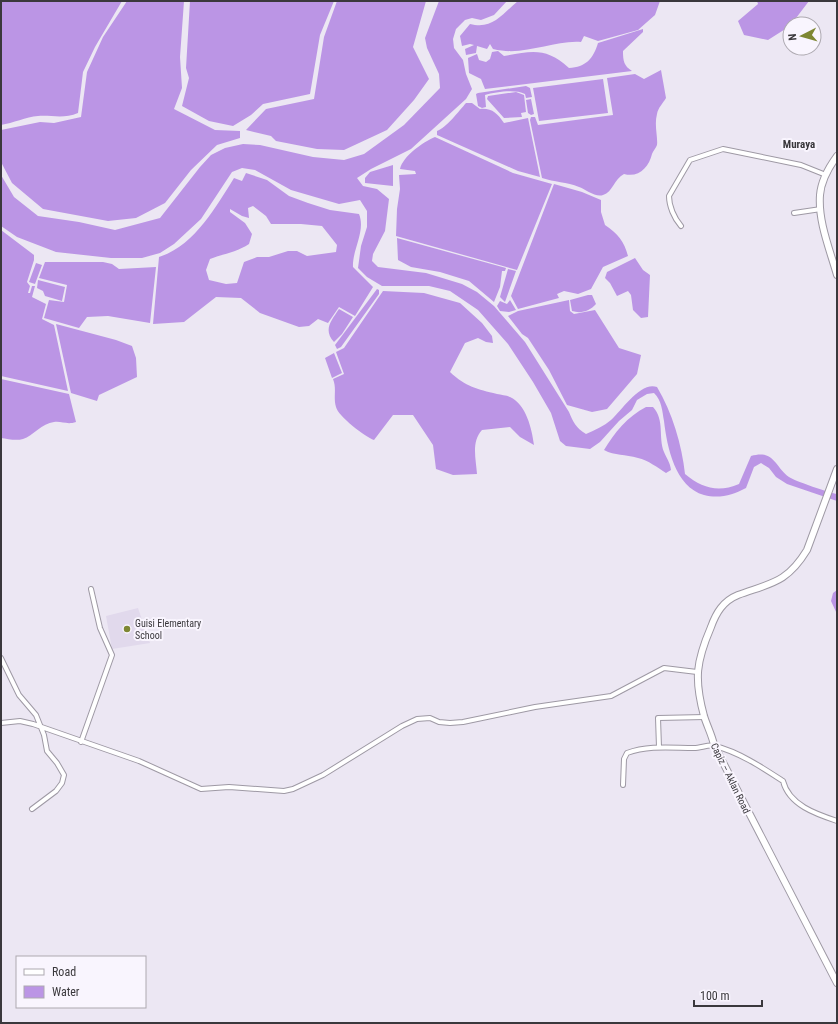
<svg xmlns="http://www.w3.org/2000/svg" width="838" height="1024" font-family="'Roboto Condensed',sans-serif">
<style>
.built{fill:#e1d9ec}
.water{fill:#bb95e5;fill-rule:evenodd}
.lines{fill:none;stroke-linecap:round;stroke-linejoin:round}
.street-casing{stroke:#9e99a4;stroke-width:6}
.primary-casing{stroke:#9e99a4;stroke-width:8}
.street{stroke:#fff;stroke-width:4}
.primary{stroke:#fff;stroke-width:6}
.poi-dot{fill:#7e8733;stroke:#f9f5fe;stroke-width:1.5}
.labels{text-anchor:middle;stroke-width:4;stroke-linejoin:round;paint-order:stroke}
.poi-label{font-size:10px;fill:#3a383c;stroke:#f9f5fe;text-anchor:start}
.street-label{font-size:10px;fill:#3a383c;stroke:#f9f5fe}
.neighbourhood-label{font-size:11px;font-weight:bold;fill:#3a383c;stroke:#f9f5fe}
</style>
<rect width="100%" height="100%" fill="#ece7f3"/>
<path class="built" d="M138,608L150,643L112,649L106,616Z"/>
<path class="water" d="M1,1H122L95,47L83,72L78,113C64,119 52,115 38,116C26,117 13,123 1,125Z
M127,1H184L180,57L182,88L174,109L215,130L240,131V138L217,145L191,170L165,203L136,218L108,221L43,209L12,183L1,162V130L40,122L54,123L81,117L87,72L103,37Z
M190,1H334L320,35L310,94L263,104L251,115L233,126L209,121L182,106L189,78L186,68Z
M337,1H426L413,47L429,79L414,100L387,130L344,150L317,149L276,141L271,136L246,130L266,109L314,99L324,37Z
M439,1H507L494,15L481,20L472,18L465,20L456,29L453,39L454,48L463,60L466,74L472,89L466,99L411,149L371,169L357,178L363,186L377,189L389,199L385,231L373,254L372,261L378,267L426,273L462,284L477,292L494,306L525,342L569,412C573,422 576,428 586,434C595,430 604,426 611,420C622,410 641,381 657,387C672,412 682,445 685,474C702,488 718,493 739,484L751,456C774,449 775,467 789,477C794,481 831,493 837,494V501L787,484L776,477L769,468L761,463L754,467L746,488C733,495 719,499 704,495C675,487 667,447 664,421C662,410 662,401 654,393L647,394L637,400L632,410L619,421L600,442L590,449L566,446L560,441L551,413L533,382L508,344L478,310L450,291L429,286H382L367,277L358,268L361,246L367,227V211L360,200L339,204L291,190L255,170L242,168L232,172L201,219L174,244L160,253L142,258H111L56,252L17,237L1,226V175L14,197L38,216L79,222L115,230L160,218L200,167L211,155L225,148L243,144L260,145L313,157L344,160L364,154L404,125L440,88L439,74L427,48L425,38Z
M518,1H660L655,15L638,30L598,41L584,36L581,42C553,40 524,57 493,49L490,44L487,49L477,46L476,53L466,55L465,49L474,45L470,44L462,46L460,36L470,24C493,30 502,14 518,1Z
M757,1H809L790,26L768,40L744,35L738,21L758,4Z
M643,29V32L623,51C623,61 624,66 632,71L485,89L481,79L469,73L468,58L477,54L479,60L486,62L490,59L492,52L498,51L504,56C532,51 546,47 569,68C586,67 593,59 598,43Z
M661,70L666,98C663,103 658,108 657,114C654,125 658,137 657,145C656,148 653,151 652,154C649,167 639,178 624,174C614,179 613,192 603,195C596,198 585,189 579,187C567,182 554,182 542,178L530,120L531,117H535L538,125L613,115L607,78L635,74L644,79Z
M603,79L608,113L539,121L533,88Z
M526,86L530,88L532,97L526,98L525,94C515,89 496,92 485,95L486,107L482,108L478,106L476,94L478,93Z
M516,92L524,95L526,112L521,113L522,117L504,118L487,99L488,96Z
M531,99L534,114L531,115L528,113L526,100Z
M466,103H472L480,109C492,108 497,113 504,123L528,118L540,177L518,171L437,135V131C446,128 459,111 466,103Z
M435,137L513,173L552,184L517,270L396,236L397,209L400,189L399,175L416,174L415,171L400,169C403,156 423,142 435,137Z
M393,165V186L365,183V178L370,172Z
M246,173L267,180L289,196L308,203L330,210L359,214C366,231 352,250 353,267L373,287L355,316L339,307L328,323L318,319L309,326L299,327L260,313L241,298L216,297L184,322L153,324L159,257C194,246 216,207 234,178L242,181ZM253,206L266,216L271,224H301L322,226L337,245L336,252L307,256L297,251H288L269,257H257L244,262L237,283L226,284L209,280L206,270L210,259C223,254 237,252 249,244L252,234L245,223L230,212V209L242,216L249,218L248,208Z
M554,184L582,192L601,200V212L605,225C618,234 624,241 628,256L603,267L591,289L578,294L564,291L557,294L559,298L518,309L511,296Z
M1,230L34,255V260L27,282L30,286L28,293H30L32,286H35L32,297L46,304L42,319L54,325L68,391L1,376Z
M397,238L506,268L505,271H502L500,287L494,302L469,281L440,272L411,267L398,260Z
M635,258L643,270L650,275L648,317L641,318L633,310L631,295L628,291L617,296L610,283L605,278L607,272Z
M45,262H103L112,264L119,269L156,267L150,323L108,316L87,317L79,328L44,318L49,300L64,302L67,285L39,278Z
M36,263L42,265L35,284L29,282Z
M508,269L516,271L505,302L500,297Z
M38,280L65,287L62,301L45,296L43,291L37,288Z
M377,289L379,290V294L341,347L337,349L335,345Z
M383,291L424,293L460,303L482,323L492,336L493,343L486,342L478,338L465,343L450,372C466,387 477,389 497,394C501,395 506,395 510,397C526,404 532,429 534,445L520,437L510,427L482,430C471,442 476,459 477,474L453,475L436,469L433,445L413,415H393L374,440C365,437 338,416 336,407C333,397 337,389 333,379L344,374L336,352L344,348Z
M588,295H592L596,304C590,311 581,314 572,311L570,300Z
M510,300L516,310L509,312L500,311L497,306L500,301L507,304Z
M569,300L570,311L574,314L595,310L619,348L641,355L637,374L607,409L592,412L567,405L549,370L528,338L522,334L508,316L518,311Z
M339,309L353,317L342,334L334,342C323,330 331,321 339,309Z
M56,324L116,340L132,346L136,358L137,377L99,395L97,401L71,393Z
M334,353L342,373L332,378L325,358Z
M1,379L69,394L76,422C67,425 62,421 54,422C42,423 33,436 23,439C16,441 8,439 1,438Z
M646,407H653C665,420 658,437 664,452C667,459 670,462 671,470L666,473C658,468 648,460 638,458C625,454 615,456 604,450C614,433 628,416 646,407Z
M837,590V614L831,601L833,593Z"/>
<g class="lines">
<defs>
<path id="street" d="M794,213L821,209
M681,226C674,218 669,206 669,196L690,160L723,149L801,165L826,175
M1,658L19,695L36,715L44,735L47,751L57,763L64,775L62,783L56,791L32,809
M1,723L20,721L33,724L139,761L201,789L229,787L284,791L293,789L323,775L402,726L417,719L430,718L439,722L450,723L463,722L535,707L611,696L664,668L697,672
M81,742L112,655L100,628L91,589
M659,747L658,718L705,717
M623,785L624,759L627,753C649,745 672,748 694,748C701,748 709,744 715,746C739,752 763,768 783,781C789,805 816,814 837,821"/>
<path id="primary" d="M837,156C829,167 821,181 820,195C818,222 830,250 837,275
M837,469L807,550C787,583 771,583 738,595C723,601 716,613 711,627C696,662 694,679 704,716C707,726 712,735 714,745L837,983"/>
</defs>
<use href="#street" class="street-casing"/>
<use href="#primary" class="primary-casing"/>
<use href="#street" class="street"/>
<use href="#primary" class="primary"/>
</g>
<circle class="poi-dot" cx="127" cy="629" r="4"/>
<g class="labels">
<g class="poi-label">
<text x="135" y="627">Guisi Elementary<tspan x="135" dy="12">School</tspan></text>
</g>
<g class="street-label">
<text transform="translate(731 778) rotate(64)" y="4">Capiz – Aklan Road</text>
</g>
<g class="neighbourhood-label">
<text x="799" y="148">Muraya</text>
</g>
</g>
<rect width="838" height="1024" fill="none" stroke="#3a383c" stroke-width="4"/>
<rect x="16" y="956" width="130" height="52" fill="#f9f5fe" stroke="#ada9b0"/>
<rect x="24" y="969" width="20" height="6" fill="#ffffff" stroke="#ada9b0"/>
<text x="52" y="976" font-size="12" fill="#3a383c">Road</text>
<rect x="24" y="986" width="20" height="12" fill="#bb95e5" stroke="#ada9b0"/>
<text x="52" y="996" font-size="12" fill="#3a383c">Water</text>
<g transform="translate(802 36) rotate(264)"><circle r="19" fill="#f9f5fe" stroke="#ada9b0"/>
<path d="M0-3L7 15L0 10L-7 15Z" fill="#7e8733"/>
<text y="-6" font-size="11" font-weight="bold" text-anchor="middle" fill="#3a383c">N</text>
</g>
<path d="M694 1000v6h68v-6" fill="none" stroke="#3a383c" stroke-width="2"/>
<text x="700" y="1000" font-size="12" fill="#3a383c" stroke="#f9f5fe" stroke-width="3" paint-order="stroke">100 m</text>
</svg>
